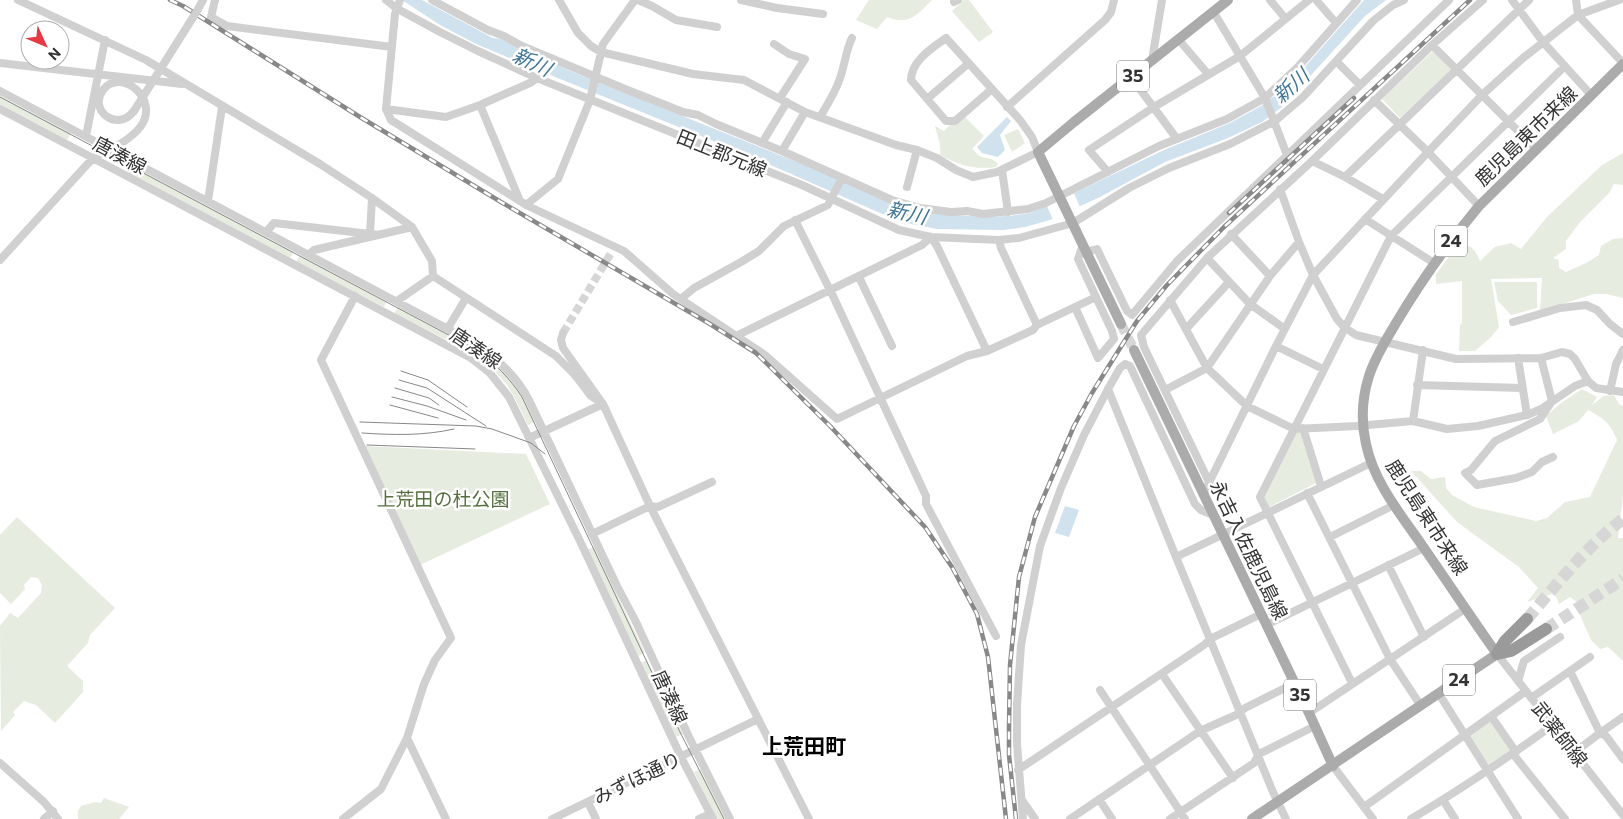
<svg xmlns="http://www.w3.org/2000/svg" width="1623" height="819" font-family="Commissioner,'Noto Sans JP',sans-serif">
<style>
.green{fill:#e6ecdf}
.water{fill:#cfe2ee}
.pier{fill:#fff}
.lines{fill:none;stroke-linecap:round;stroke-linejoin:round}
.minor-tunnel{stroke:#d6d6d6;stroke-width:8;stroke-dasharray:8 4;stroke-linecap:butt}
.major-tunnel{stroke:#d6d6d6;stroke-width:10;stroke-dasharray:10 5;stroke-linecap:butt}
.highway-tunnel{stroke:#d6d6d6;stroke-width:12;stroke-dasharray:12 6;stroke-linecap:butt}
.minor{stroke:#d0d0d0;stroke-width:8}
.major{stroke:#ababab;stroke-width:10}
.highway{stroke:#9a9a9a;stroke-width:12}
.tram{stroke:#888;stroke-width:1}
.rail-casing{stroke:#888;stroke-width:4.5}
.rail{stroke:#fff;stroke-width:2.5;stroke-dasharray:8;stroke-linecap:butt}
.minor-bridge{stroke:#d0d0d0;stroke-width:8}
.labels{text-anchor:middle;stroke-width:5;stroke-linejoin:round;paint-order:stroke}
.shield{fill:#fff;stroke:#707070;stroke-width:1}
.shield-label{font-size:18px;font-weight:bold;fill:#333}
.street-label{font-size:19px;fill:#333;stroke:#fff}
.park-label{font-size:19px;fill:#56703f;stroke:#fff}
.water-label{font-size:20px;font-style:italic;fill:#3f7597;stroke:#fff}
.quarter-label{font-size:21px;font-weight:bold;fill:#000;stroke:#fff}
</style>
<rect width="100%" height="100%" fill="#fff"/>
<path class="green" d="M869,0H932C917,15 909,26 887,17L877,29L856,20Z
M964,0H969L993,32L979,42L952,11Z
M1433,51L1451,70L1400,118L1382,99Z
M0,96L71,133L67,140L0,105Z
M965,117L984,136L972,149C974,150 976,153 978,155C985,160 992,156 998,164L996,167C974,170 959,165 940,155C942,146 937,135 935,126L944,131L950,125H956Z
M1018,129L1025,143L1012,152L1004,135Z
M1623,153V185L1614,184L1609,193L1580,222L1566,241V249L1553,258L1559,260V268L1566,272L1586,263L1599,255L1601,246L1613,239L1623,238V298L1606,294H1594L1540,311L1542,278L1491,279L1499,327L1491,337L1475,351H1459L1460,325L1462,323V281L1436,284V274L1457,246C1472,244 1474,248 1480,261L1495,247L1511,243L1521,249L1547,217L1602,165Z
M129,164L294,252L290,258L126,171Z
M300,255L387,301L384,307L296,262Z
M1494,282H1537V308L1511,315L1498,301Z
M398,307C435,326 484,345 511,378C521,390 528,407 535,422L528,425C521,411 515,396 506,384C484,354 428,331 394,314Z
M1582,389L1597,397L1592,405L1604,396L1614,395L1619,404L1623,406V495L1618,538H1623V661L1608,647L1600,649L1591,640L1580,615V604L1570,597L1559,604L1557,598L1552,594L1527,602L1538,588L1519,567L1457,522L1411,471H1421L1431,479L1445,477L1446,488L1452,495L1474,507L1536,521L1547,518L1565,502L1590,497L1617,440C1610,422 1604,419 1588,410L1579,421L1553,434L1546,416L1561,403Z
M1300,432L1316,483L1269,507L1264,495L1295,433Z
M364,446L526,454L550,504L420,565Z
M17,517L115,608L90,635L88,643L67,666L83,681V692L55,723L36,705L24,701L13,712L15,715L1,731L0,626L10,613L18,618L41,593L42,585L38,578L31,577L24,585L25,589L11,604L0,593V535Z
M594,547L645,653L638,656L587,550Z
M647,660L683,734L676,737L640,663Z
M1491,720L1511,751L1488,766L1468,735Z
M701,769L726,819H717L694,772Z
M104,798L129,807L119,819H78V811L81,806L95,802L101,803Z"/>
<path class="water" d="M402,0H422L493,38L501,39L568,70L802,164L876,197L915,212L984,217L1009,216L1030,213L1045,207L1164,150L1230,123L1261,106L1277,94L1302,70L1364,0H1386L1365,16L1282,107L1262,122L1228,138L1165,162L1100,197L1050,220L1025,227L1004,230L937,229L911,224L887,216L743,153L565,81L476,44L440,25Z
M1007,117L1011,121L1000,135L1005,150L998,157L982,153L977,147Z
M1065,506L1079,510L1069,537L1055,533Z"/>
<path class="pier" d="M1074,193L1080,207L1053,220L1047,206Z"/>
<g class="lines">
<path class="minor-tunnel" d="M1286,159L1294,168
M563,333L611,253"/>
<path class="major-tunnel" d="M1121,324L1134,350"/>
<path class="highway-tunnel" d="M1527,619C1557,584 1586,547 1623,519
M1546,629L1623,579"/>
<path class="minor" d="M18,0L146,60L320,164L372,198L412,227L432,261L433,276L556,356L575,375L591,396L603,404
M215,0L211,17L227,26L392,47
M386,0L396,8L440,32L478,51L537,78L802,185L899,230L931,237L999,240L1019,238L1073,223L1129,188L1169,168L1230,144L1275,121L1303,97L1373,21L1393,5L1404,0
M400,0L395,14L386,109L391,120L528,206L624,251L673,294L765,355L837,419L967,356L987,351
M432,0L488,30L504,36L522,46L625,89L683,112L698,115L716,124L782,151L892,200L920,208L951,212L967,211L983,214L1028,209L1046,203L1159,146L1227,119L1265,98L1298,67L1357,0
M559,0L578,33L591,46L601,52L693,74L744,80L805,112L896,145L917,150L937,158L956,170L973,177L997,172L1038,152L1032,137L1020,120L946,38C932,48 911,61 911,80L946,121H955L992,89
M638,0L652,6L676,20L717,27
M741,0L777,8L823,14
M1270,0L1285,18
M1316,0L1336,23
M1512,0L1543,42L1592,96
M1576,0L1578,15L1623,63
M954,2L958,0
M1213,11L1265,98L1287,155L1286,158
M1178,39L1208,74
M774,44L789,54L805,59L780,98
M1432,45L1537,150
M1152,60L1162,0
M1336,61L1360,85
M0,63L182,84
M1131,77L1177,139
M0,91L480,346C500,362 517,377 529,400L617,586L635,620L689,737L730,819
M927,99L969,63
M1374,100L1428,152L1479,206
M480,105L520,201
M1007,107L1105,20L1111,12L1114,0
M0,109L471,358L489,372L509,397L580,541L681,757L713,819
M386,109L446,117L480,105L532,82L537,78
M820,117C829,102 839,86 843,68C846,57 847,48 852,38
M86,136L105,40
M762,143L787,102
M782,151L805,112
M1312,161L1345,177L1383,199
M1002,170L1008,212
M1108,172L1089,150L1154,107L1240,56L1309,0
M1345,177L1529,0
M907,187L917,150
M1280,189L1299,242L1313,275L1337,319L1344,327L1356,335L1456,359L1541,358L1562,352L1570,354L1575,359L1588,381L1596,388L1623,392
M208,201L222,107
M526,205L558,179L590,100L603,44L635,0
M1365,219L1434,263
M795,220L833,296L926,496V504L996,636
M266,232L274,223L379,235
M370,234L372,198
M1231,234L1270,276
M931,237L937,246L987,351L1033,330L1037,325L1096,297
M999,240L1001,248L1037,325
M1086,252L1097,249L1127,311L1132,315L1177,261L1449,0
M308,255L314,250L412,227
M1207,258L1250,304L1285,329
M0,260L93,158C109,150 130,141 141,126C160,99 121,67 103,90C88,110 117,133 134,111
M859,277L892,346
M681,299L694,288L741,262L759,251L784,226L828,205L842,178
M1170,300L1207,368L1247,406L1294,429L1357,426L1413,421L1447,429L1478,426L1527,415L1541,409L1575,386L1588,381
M397,301L433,276
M1075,307L1098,358L1114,339L1112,331L1078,259L1083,245
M1513,322L1560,308L1586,305L1597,310L1610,324L1623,334
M448,328L466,298
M1186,329L1229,282
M563,333L561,340L563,348L603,404L650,506L809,819
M736,336L922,245L931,237
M1276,346L1323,369
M1518,358L1527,415
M1541,358L1552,401L1540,419L1495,441L1471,470L1465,473L1477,485L1516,478L1532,472L1542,462L1553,457
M1417,385L1522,388
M1108,389L1176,557
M1165,390L1207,368L1270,276L1299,242
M1610,391L1616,364L1623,350
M1413,421L1423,350
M1303,428L1321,486
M529,438L603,404
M1210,484L1144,347L1141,335L1207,258L1312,161L1432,45L1483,0
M1307,493L1390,659L1421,706
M1203,495L1276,346L1313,275L1428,152L1482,95L1523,58L1578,15L1619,0
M592,534L650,506L658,507L712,482
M1330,537L1394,505
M1388,565L1424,637
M1266,625L1424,548
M1497,654L1623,815
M1570,671L1600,733L1623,717
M1162,674L1233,778
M1518,681L1524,661L1560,637
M1352,683L1260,497L1391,236L1564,67
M1100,690L1185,819
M1439,694L1518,819
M1531,698L1590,657
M1309,713L1465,609
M1491,716L1516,752
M407,738L446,819
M1575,752L1600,733L1606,736L1623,759
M1513,754L1565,819
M0,763L44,802L58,819
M1333,766L1373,819
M1018,770L1204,645L1210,639L1261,614
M1099,799L1112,819
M1022,800L1035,819
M1443,800L1455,819
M588,802L596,819
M1364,807L1526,691
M44,819L53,811
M343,819L381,789L407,738L424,684L435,660L451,638L321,360L355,296
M552,819L758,719
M699,819L710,814
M1023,819L1017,744V705L1021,645L1040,546L1061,488L1084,435L1108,389L1120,368L1125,364L1130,366L1195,504L1201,510L1213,515
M1070,819L1200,731L1236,715L1245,708L1295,683
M1170,819L1254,763L1259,754L1315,726
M1286,819L1273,792L1176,557L1371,463
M1411,819C1460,790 1507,758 1553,725"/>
<path class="major" d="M1121,324L1038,152L1074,122L1228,0
M1134,350L1309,713L1333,766
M1252,819L1497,654C1472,619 1449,584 1424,548C1402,516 1374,483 1366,444C1361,422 1362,398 1369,376C1375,357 1386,340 1396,323C1421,281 1448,243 1479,206L1623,64"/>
<path class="highway" d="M1497,654L1511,651L1546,629
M1497,654L1505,641L1527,619"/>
<path class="tram" d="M0,97L477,350C496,365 509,377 522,397L679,730L724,819
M401,371L428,380L467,407
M399,380L427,388L486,426
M395,388L429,398L439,405
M392,397L427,406L466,420
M390,405L438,418
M360,422L476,426L492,429L531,443L545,454
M362,433C393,435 423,436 454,429
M367,445L475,449"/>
<defs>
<path id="rail" d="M170,0L183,6L360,117L501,202L710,324L756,353L830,426L925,527L952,567L977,614L988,657L1006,819
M1229,213L1354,98
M1016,819L1009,755V727L1010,665L1019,577L1035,517L1074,426L1092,393L1137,321L1167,285L1224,227L1470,0"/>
</defs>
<use href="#rail" class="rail-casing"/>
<use href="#rail" class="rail"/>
<path class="minor-bridge" d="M134,111L197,11L203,0"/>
</g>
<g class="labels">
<g class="shield">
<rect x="1117" y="60.5" width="32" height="31" rx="4"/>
<rect x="1435" y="225.5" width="32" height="31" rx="4"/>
<rect x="1443" y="664.5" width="32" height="31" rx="4"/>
<rect x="1284" y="679.5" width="32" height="31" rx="4"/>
</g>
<g class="shield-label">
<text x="1133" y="82">35</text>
<text x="1451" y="247">24</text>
<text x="1459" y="686">24</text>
<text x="1300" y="701">35</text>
</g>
<g class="street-label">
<text transform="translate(1526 136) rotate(-44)" y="7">鹿児島東市来線</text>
<text transform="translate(722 153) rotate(22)" y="7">田上郡元線</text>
<text transform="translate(120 155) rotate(28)" y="7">唐湊線</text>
<text transform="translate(476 348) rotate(34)" y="7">唐湊線</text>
<text transform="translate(1427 517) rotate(57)" y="7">鹿児島東市来線</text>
<text transform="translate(1249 550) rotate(64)" y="7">永吉入佐鹿児島線</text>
<text transform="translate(670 697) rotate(65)" y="7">唐湊線</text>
<text transform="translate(1560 734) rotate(52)" y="7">武薬師線</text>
<text transform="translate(637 778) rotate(-26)" y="7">みずほ通り</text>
</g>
<g class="park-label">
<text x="443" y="506">上荒田の杜公園</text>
</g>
<g class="water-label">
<text transform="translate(532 62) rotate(25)" y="7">新川</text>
<text transform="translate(1291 86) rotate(-42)" y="7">新川</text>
<text transform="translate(907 213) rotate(13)" y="7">新川</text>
</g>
<g class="quarter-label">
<text x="804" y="754">上荒田町</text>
</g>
</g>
<g transform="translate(45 45) rotate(134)"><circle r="24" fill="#ffffff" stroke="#adadad"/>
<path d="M0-4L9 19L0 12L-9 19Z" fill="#e63946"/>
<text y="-8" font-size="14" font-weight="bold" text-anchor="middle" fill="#333333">N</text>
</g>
</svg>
